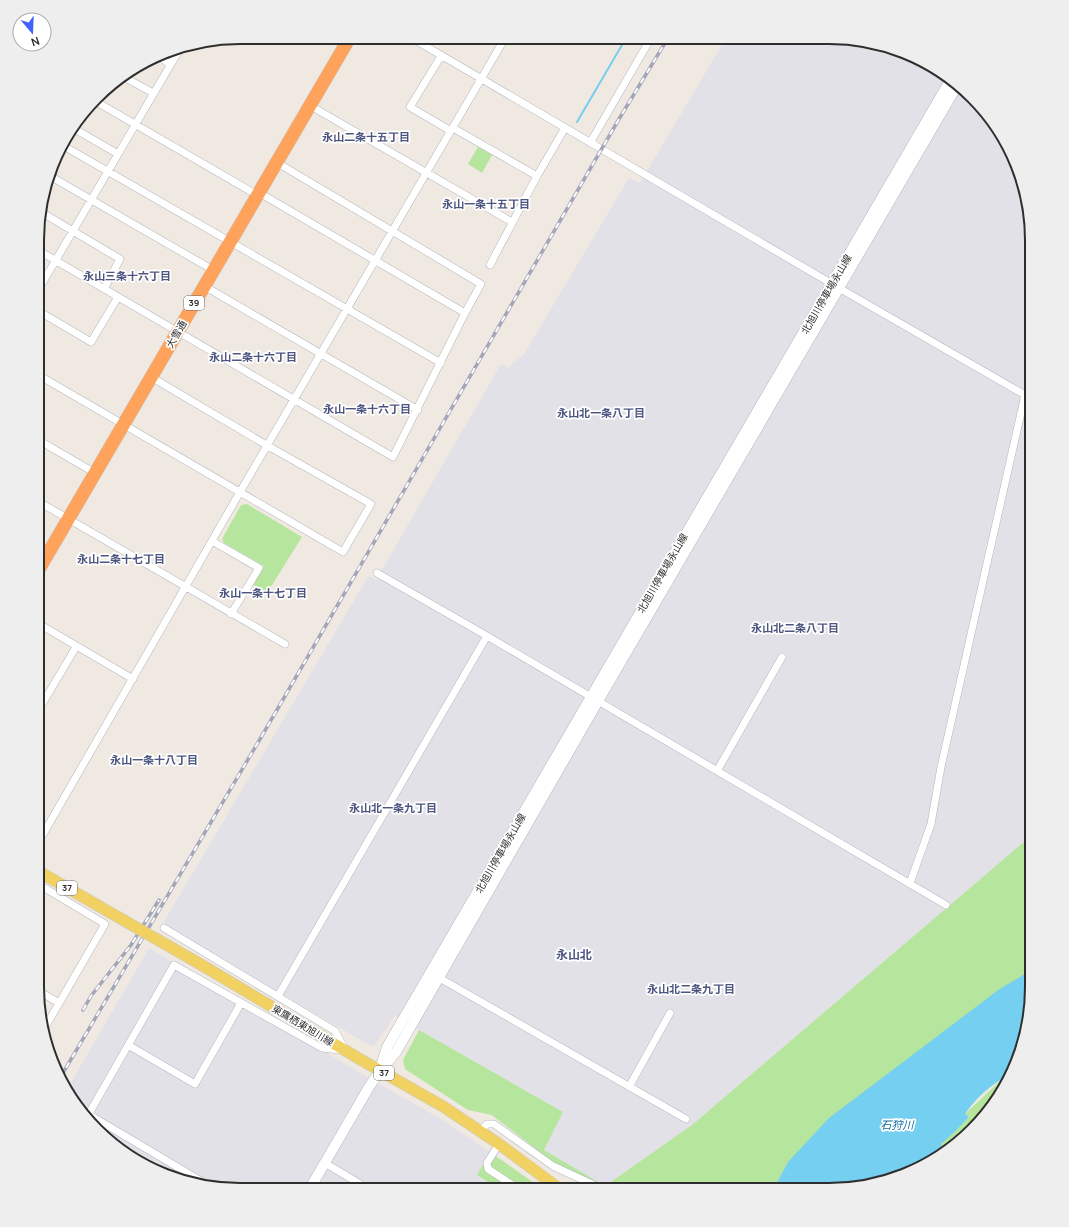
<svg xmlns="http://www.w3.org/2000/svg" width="1069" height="1227" font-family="Manrope,'Noto Sans JP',sans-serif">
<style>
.industrial{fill:#e3e1e8}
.green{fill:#b6e59e}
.water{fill:#75cff0}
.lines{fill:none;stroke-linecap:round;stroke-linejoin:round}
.stream{stroke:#75cff0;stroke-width:2}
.street-casing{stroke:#b4b7c1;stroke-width:8}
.secondary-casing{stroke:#b4b7c1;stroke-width:11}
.primary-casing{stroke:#c9c9c9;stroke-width:12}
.highway-casing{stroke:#c9c9c9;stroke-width:14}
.street{stroke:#fff;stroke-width:7}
.secondary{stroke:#fff;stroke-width:10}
.primary{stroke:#f2d163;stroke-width:11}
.highway{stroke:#ffa35c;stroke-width:13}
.rail-casing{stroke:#a3a6b8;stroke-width:3.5}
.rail{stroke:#fff;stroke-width:2;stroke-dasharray:6;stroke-linecap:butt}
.primary-bridge-casing{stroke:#c9c9c9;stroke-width:12;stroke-linecap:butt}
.primary-bridge{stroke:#f2d163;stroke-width:11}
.labels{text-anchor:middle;stroke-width:3.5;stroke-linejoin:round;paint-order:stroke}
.shield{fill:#fff;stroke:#6d6d6d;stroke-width:1}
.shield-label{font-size:9px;font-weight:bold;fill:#2e2e2e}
.street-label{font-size:10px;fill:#2e2e2e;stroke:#fff}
.neighbourhood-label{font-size:11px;font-weight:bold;fill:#4d5680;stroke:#fff}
.water-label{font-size:11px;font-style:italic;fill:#0d6fa3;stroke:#fff}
.quarter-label{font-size:12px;font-weight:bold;fill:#4d5680;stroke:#fff}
.rim{fill:none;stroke:#2e2e2e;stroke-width:2}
</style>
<rect width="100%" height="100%" fill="#efe9e1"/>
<path class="industrial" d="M726,38L856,39L894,48L941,71L973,97L1005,138L1025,187L1032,240V835L692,1125L605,1186L544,1150L563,1112L395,1016L373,1047L162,925L369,575L376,580L501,364L508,368L524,354L629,178L640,183Z
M149,948L388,1089L441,1119L490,1152L477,1175L500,1190H227L175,1179L138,1163L96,1130L66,1091Z"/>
<path class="green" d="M478,147L492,155L482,173L468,164Z
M247,504L302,537L267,593L252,584L264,566L224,543L222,539L241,505Z
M1032,835V973L788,1162L773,1190H589L492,1115L468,1110L405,1069L403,1060L419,1030L563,1112L544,1150L605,1186L692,1125Z
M1010,1075L998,1099L972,1131L943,1153L942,1152L941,1144L969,1117L965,1114L1002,1079Z
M490,1152L544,1190H500L477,1175Z"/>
<path class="water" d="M1032,970V1000L1021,1052L1010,1075C992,1083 976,1098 965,1114L969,1117C960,1126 951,1136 941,1144L942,1152L943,1153L931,1163L882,1183L842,1190H773L788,1162L829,1118L1001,988Z"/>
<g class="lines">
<path class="stream" d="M577,122L626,38"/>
<defs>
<path id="street" d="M410,37L839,288L1032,399
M441,56L410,107L451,131
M159,57L170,64
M124,77L153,93
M95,101L257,195
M309,105L512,222
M73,128L118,154
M453,128L537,176
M590,143L651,38
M62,145L441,363
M50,176L213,270
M258,192L465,313
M41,212L120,259L104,289
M41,252L393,457L465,313L481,284L276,162
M490,265L537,176L565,128
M204,286L418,410
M40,287L181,47
M40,312L91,342L118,297
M40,376L343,552L371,504L268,446L151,377
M40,441L95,473
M39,502L285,644
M212,541L259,568L231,614
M377,573L487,636L946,905
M39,624L133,679
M38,711L76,647
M717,771L782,657
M38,843L240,492L505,38
M910,883L931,824L941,767L1025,395
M38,884L105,924L43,1031
M164,928L335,1031L344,1048
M436,976L686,1119
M37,990L59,1003
M278,996L487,636
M128,1045L195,1084L241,1003
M629,1087L670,1013
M88,1114L211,1187
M87,1117L174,965L322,1048L340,1050
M480,1131L487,1124H494L553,1166L596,1186L599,1190
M499,1144L487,1163L488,1169L520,1190
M325,1163L370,1190"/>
<path id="secondary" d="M381,1066L387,1047L951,79
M309,1190L369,1087L380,1071L396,1052L598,701L958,84"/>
<path id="primary" d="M38,871L97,905
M200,964L363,1061L444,1107L499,1144L561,1190"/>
<path id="highway" d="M39,569L350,37"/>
</defs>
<use href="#street" class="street-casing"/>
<use href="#secondary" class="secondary-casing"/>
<use href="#primary" class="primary-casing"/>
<use href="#highway" class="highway-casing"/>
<use href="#street" class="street"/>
<use href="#secondary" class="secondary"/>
<use href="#primary" class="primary"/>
<use href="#highway" class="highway"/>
<defs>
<path id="rail" d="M83,1010L91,996L131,945L159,900
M60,1078L263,734L619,119L668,38"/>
</defs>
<use href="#rail" class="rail-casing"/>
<use href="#rail" class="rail"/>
<defs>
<path id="primary-bridge" d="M97,905L200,964"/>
</defs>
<use href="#primary-bridge" class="primary-bridge-casing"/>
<use href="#primary-bridge" class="primary-bridge"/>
</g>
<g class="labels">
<g class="shield">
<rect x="184" y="296" width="20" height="14" rx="3"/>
<rect x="57" y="881" width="20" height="14" rx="3"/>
<rect x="374" y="1066" width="20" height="14" rx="3"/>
</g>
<g class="shield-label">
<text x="194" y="306">39</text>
<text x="67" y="891">37</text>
<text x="384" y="1076">37</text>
</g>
<g class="street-label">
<text transform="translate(826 294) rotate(-60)" y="4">北旭川停車場永山線</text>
<text transform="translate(176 334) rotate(-60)" y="4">大雪通</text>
<text transform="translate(662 573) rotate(-60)" y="4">北旭川停車場永山線</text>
<text transform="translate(500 853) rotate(-60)" y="4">北旭川停車場永山線</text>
<text transform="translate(303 1025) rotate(31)" y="4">東鷹栖東旭川線</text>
</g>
<g class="neighbourhood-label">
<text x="366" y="141">永山二条十五丁目</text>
<text x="486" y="208">永山一条十五丁目</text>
<text x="127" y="280">永山三条十六丁目</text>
<text x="253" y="361">永山二条十六丁目</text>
<text x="367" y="413">永山一条十六丁目</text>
<text x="601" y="417">永山北一条八丁目</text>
<text x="121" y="563">永山二条十七丁目</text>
<text x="263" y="597">永山一条十七丁目</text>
<text x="795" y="632">永山北二条八丁目</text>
<text x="154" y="764">永山一条十八丁目</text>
<text x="393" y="812">永山北一条九丁目</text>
<text x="691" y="993">永山北二条九丁目</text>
</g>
<g class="water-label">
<text x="897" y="1129">石狩川</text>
</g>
<g class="quarter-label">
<text x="574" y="959">永山北</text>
</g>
</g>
<path d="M0 0H1069V1227H0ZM240 44H829A196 196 0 0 1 1025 240V987A196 196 0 0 1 829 1183H240A196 196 0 0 1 44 987V240A196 196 0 0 1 240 44Z" fill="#eee" fill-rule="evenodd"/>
<path class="rim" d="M240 44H829A196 196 0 0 1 1025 240V987A196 196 0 0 1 829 1183H240A196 196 0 0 1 44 987V240A196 196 0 0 1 240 44Z"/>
<g transform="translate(32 32) rotate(161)"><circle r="19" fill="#ffffff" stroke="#ababab"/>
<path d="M0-3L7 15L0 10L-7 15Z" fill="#4264fb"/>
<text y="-6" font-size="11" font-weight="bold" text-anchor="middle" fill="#2e2e2e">N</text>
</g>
</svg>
